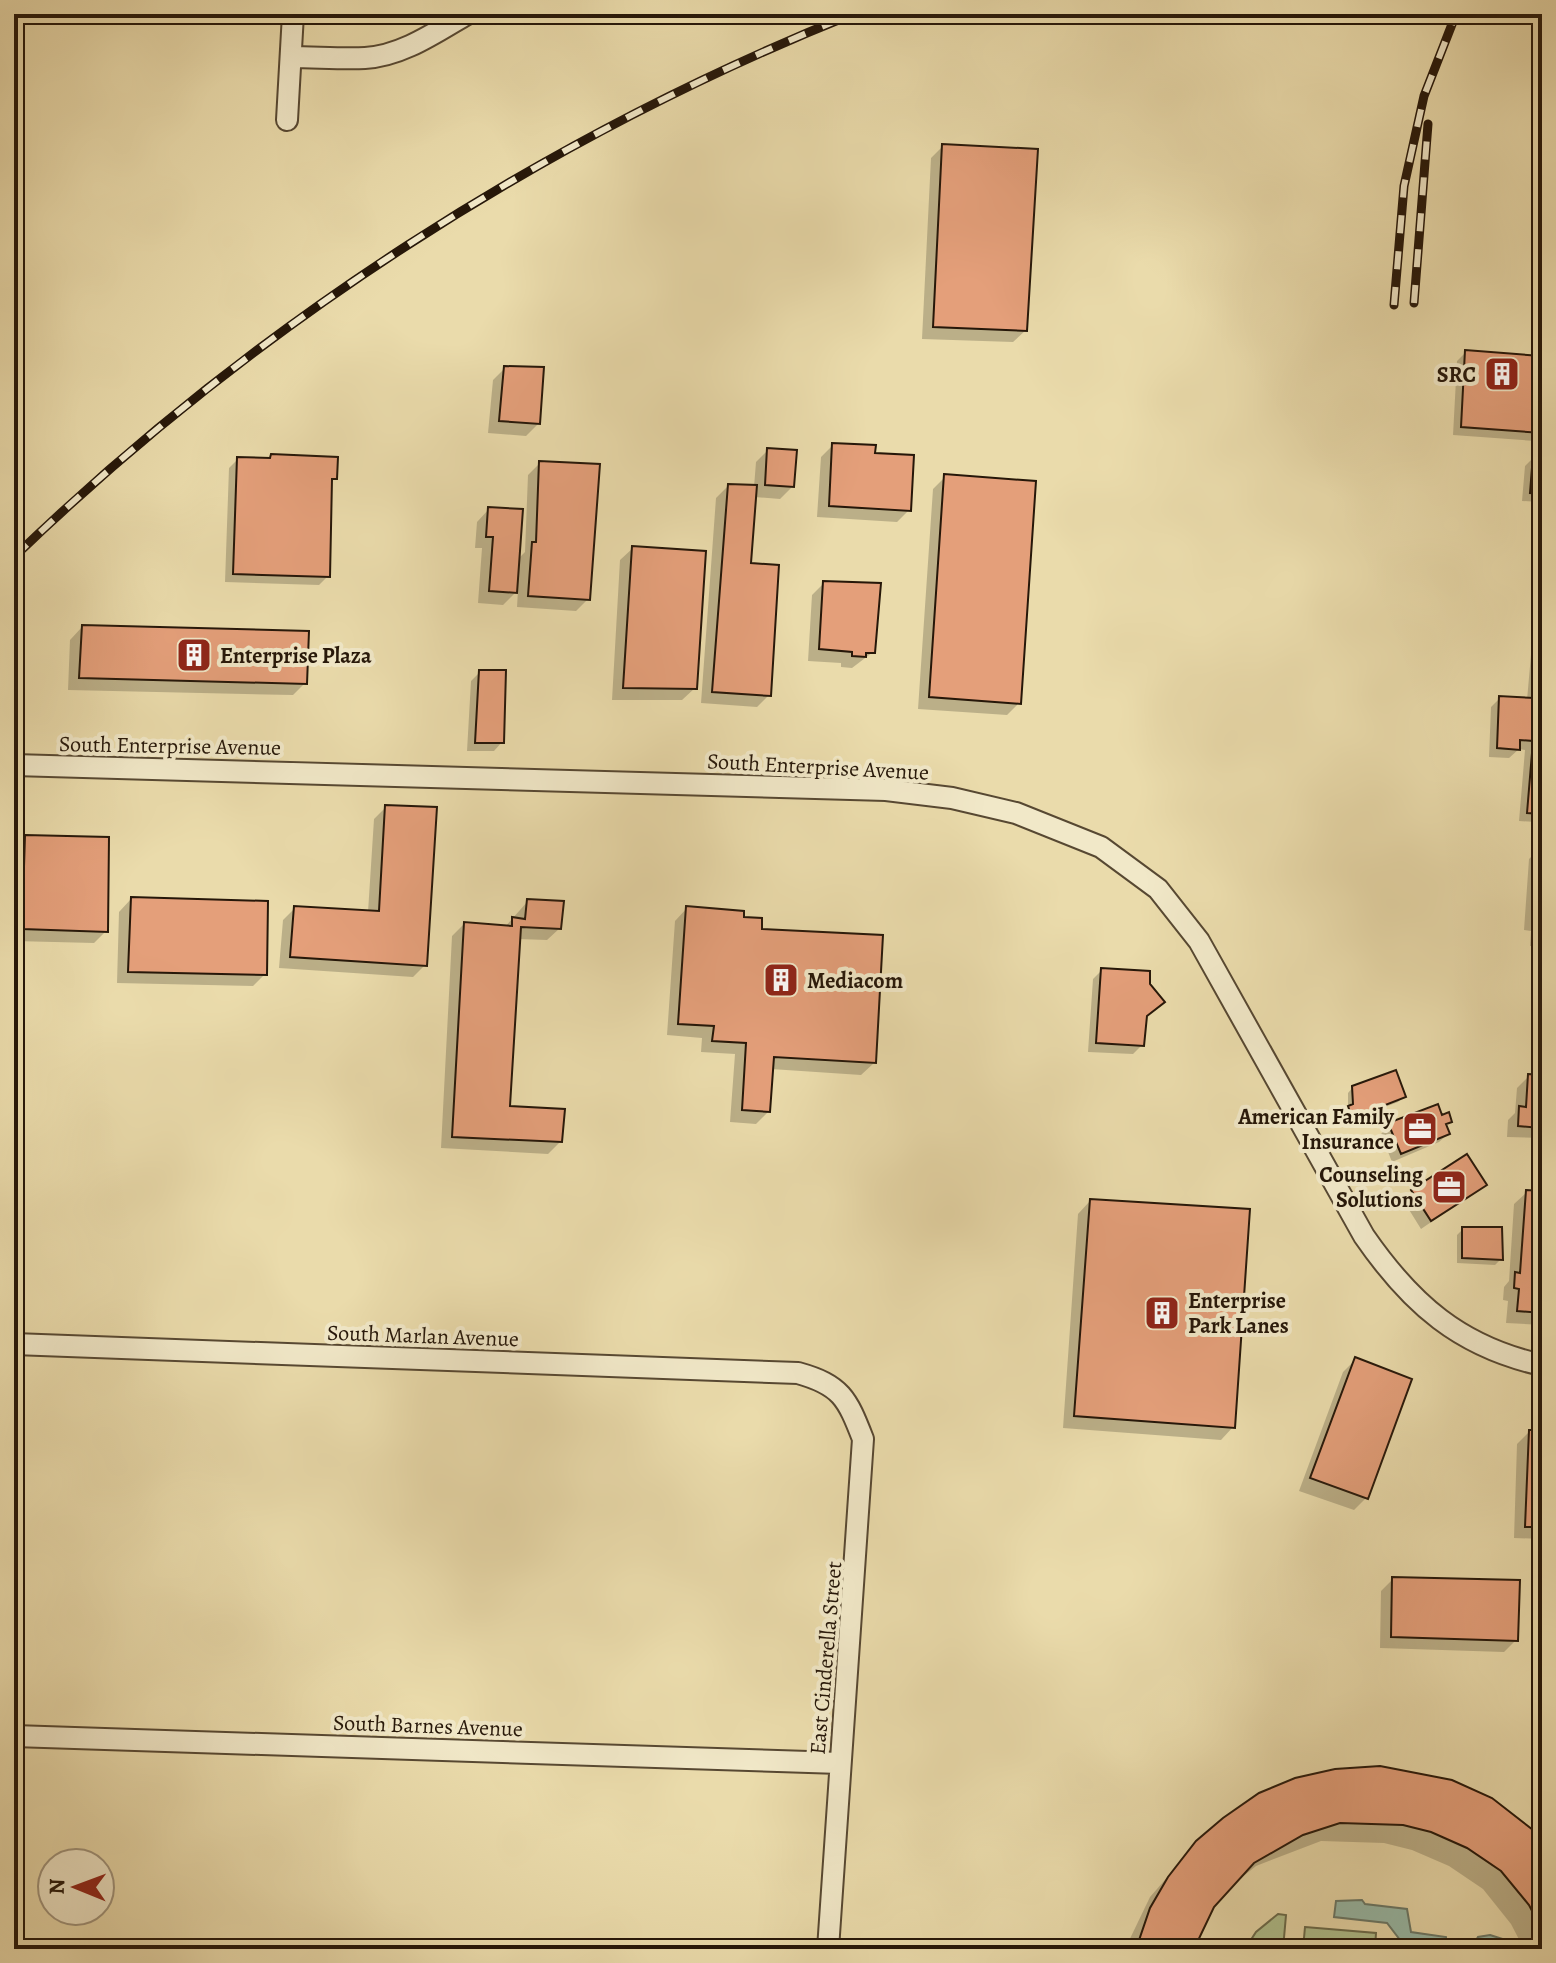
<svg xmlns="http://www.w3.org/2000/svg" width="1556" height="1963" font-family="Alegreya,serif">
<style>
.green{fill:#b0c18e;stroke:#6b6c4c;stroke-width:2}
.water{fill:#98bba9;stroke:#6a7969;stroke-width:2}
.shadow{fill:#0003}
.building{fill:#e49f7a;stroke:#261709;stroke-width:2}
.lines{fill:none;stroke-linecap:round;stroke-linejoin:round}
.minor-casing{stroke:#574832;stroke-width:24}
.minor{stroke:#f1e8c8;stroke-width:20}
.rail-casing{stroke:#261709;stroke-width:9}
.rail{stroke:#f1e8c8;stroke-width:6;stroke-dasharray:18;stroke-linecap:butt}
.labels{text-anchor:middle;stroke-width:8;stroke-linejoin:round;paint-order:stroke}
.poi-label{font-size:22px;font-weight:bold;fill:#261709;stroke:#f1e8c8;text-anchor:end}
.street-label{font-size:22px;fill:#261709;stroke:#f1e8c8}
</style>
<rect width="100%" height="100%" fill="#eadbab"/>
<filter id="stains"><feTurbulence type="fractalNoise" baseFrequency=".0025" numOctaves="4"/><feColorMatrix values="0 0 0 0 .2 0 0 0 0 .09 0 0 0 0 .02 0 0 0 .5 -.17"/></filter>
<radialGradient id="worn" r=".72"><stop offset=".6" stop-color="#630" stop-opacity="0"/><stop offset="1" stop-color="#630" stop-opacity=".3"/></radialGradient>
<path class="green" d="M1278,1914L1286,1915L1283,1949H1245L1256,1932Z
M1305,1927L1376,1933L1375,1949H1303Z"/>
<path class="water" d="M1362,1900L1365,1904L1407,1909L1411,1932L1446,1937V1949H1407L1387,1923L1334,1917L1336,1901Z
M1490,1935L1506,1940L1510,1949H1471L1478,1937Z"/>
<path class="shadow" d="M943,146L1026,330L1013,342L922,339L931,158Z
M1466,352L1542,395V434L1535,441L1453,435L1457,361Z
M505,368L538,424L526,436L488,433L493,380Z
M833,445L873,454L909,510L897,522L817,517L821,457Z
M768,450L792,487L780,499L754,497L749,565L769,695L757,707L701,703L716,498L728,486L754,487L756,462Z
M271,456L335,478L330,483L328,576L319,585L225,582L229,468L238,459L267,460Z
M1534,457L1542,458V530L1540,502L1522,501L1525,466Z
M540,463L588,599L576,611L517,607L518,590L503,605L478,603L482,548H475L477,522L489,509L518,559L525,552L528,475Z
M945,477L1019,703L1007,715L918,709L933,489Z
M633,548L695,688L682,700H612L620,560Z
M824,583L873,652L852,668L841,667V663L808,661L812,595Z
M1542,623V947L1530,946L1531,931L1524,930L1529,859L1536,852L1537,822L1519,821L1525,750L1519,749L1509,758L1489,757L1491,707L1500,698L1527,700L1533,632Z
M82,627L305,683L293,695L68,690L70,640Z
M480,672L502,742L494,751H467L471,681Z
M386,807L425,965L413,977L279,968L283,920L295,908L368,912L374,819Z
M26,837L106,931L94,943L14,941V848Z
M131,899L265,974L253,986L117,983L119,912Z
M528,901L560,928L547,940L518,939L508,1108L560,1142L548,1154L441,1148L452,936L464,924L505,927Z
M687,908L742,919L759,930L874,1063L861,1075L771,1069L768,1112L756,1124L730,1122L735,1054L701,1052L702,1038L667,1035L675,921Z
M1102,970L1148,985L1163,1002L1145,1017L1142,1045L1133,1054L1088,1052L1093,979Z
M1529,1076L1542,1077V1138L1507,1137L1508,1120L1515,1113L1517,1088Z
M1353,1087L1403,1097L1398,1102L1346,1122L1344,1113L1348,1109V1093Z
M1441,1117L1450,1121L1445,1126L1448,1134L1439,1142L1392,1162L1381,1134L1390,1125Z
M1485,1185L1421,1229L1403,1200L1412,1191Z
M1527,1192L1542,1193V1325L1506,1323L1508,1301L1503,1300L1504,1287L1509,1281L1514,1204Z
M1090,1201L1233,1427L1221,1440L1063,1428L1078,1214Z
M1463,1229L1501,1259L1495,1265L1457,1263V1235Z
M1355,1360L1366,1498L1354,1510L1299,1491L1343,1372Z
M1529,1432H1542V1539L1514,1538L1517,1444Z
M1542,1556V1675L1532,1674L1535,1563Z
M1393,1579L1516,1640L1504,1652L1380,1648L1381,1591Z
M1380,1768L1451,1782L1491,1800L1519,1818L1542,1843V1949H1524L1511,1924L1483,1889L1449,1866L1412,1850L1384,1843L1321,1841L1256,1866L1220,1895L1192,1949H1125L1150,1897L1197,1843Z"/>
<path class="building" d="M942,144L1038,149L1027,331L933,327Z
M1465,350L1541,356L1542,433L1461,427Z
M504,366L544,367L540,424L499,421Z
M832,443L876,445L875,453L914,455L911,511L829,506Z
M767,448L797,450L794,487L765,485Z
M271,454L338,457L337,479H332L330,577L233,574L237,457L270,458Z
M1533,455L1542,456V494L1530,493Z
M539,461L600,464L590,600L528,596L532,542H536Z
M944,474L1036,481L1021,704L929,697Z
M728,484L757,485L751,563L779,565L771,696L712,692Z
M488,507L523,509L517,593L489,591L493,537H486Z
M632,546L706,551L697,689L623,688Z
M823,581L881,583L875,653H866V657L852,656V652L819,649Z
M1541,621H1542V814L1527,813L1533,741L1520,740V750L1497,748L1499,696L1534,698Z
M82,625L309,631L307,684L79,678Z
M479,670H506L504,743H475Z
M385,805L437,807L427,966L290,957L294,906L379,911Z
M25,835L109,837L108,932L22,929Z
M1537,848H1542V938H1537L1539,923L1532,922Z
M131,897L268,901L267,975L128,972Z
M527,899L564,901L561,929L521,927L510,1106L565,1109L562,1142L452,1137L464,922L512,926V917L525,919Z
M686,906L744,911V917L762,918V929L883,935L876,1063L774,1057L770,1112L742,1110L746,1043L712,1041L714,1026L678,1024Z
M1101,968L1150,971V984L1165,1002L1147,1016L1144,1046L1096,1043Z
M1396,1070L1406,1097L1352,1118L1348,1106L1353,1104L1352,1086Z
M1528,1074L1542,1075L1540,1128L1518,1126L1519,1106L1526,1107Z
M1438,1104L1442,1115L1449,1112L1452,1122L1446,1124L1450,1134L1401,1154L1388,1123Z
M1467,1154L1487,1185L1431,1221L1411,1190Z
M1526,1190L1542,1191V1313L1517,1311L1519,1289L1514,1288L1515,1272L1520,1273Z
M1090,1199L1250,1209L1235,1428L1074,1416Z
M1462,1227H1502L1503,1260L1462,1258Z
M1355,1357L1412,1379L1368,1499L1310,1478Z
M1529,1430H1542V1527H1525Z
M1392,1577L1520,1580L1518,1641L1391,1637Z
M1380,1766L1452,1780L1492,1798L1542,1837V1930L1529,1905L1501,1871L1467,1848L1431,1832L1403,1825L1340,1823L1303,1835L1254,1863L1214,1907L1194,1949H1136L1150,1908L1168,1877L1196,1841L1223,1818L1259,1793L1295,1778L1335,1769Z"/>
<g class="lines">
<defs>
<path id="minor" d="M291,57C315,57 341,59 365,58C402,56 436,32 467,14
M287,120L293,14
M14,765L886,790L952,798L1016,813L1101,847L1158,889L1199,941L1364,1236C1411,1304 1460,1347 1542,1365
M14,1344L798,1373C841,1385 847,1398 863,1439L828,1949
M14,1736L840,1763"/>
</defs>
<use href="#minor" class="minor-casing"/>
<use href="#minor" class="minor"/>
<defs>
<path id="rail" d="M1414,303L1428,124
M1394,305L1404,186L1424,96L1456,14
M14,557C254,326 543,138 853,14"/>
</defs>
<use href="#rail" class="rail-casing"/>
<use href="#rail" class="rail"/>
</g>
<defs>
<symbol id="building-square" viewBox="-11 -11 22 22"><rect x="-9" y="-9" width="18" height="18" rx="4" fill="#8f2418" stroke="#f1e8c8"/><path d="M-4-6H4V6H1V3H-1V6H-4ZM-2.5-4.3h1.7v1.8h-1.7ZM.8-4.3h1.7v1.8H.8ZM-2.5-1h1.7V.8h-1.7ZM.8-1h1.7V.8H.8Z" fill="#fff"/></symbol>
<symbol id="office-square" viewBox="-11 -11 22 22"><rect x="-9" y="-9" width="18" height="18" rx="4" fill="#8f2418" stroke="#f1e8c8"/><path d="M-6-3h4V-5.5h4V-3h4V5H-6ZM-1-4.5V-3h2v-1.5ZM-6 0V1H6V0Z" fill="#fff"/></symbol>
</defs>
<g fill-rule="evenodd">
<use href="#building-square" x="1482" y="354" width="40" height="40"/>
<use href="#building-square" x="174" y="635" width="40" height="40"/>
<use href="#building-square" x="761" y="960" width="40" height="40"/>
<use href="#office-square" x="1400" y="1109" width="40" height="40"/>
<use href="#office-square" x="1429" y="1167" width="40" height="40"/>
<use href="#building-square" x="1142" y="1293" width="40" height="40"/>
</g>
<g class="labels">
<g class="poi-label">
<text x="1476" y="382">SRC</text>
<text x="220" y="663" text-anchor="start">Enterprise Plaza</text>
<text x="807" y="988" text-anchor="start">Mediacom</text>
<text x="1394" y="1124">American Family<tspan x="1394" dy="25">Insurance</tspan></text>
<text x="1423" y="1182">Counseling<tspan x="1423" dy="25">Solutions</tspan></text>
<text x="1188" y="1308" text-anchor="start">Enterprise<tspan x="1188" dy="25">Park Lanes</tspan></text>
</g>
<g class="street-label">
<text transform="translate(170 745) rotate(1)" y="8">South Enterprise Avenue</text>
<text transform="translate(818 766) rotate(3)" y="8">South Enterprise Avenue</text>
<text transform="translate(423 1335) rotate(2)" y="8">South Marlan Avenue</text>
<text transform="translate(825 1658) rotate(-85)" y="8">East Cinderella Street</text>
<text transform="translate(428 1725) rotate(2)" y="8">South Barnes Avenue</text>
</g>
</g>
<rect width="1556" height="1963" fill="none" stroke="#eadbab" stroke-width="48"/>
<rect x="16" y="16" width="1524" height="1931" fill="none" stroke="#261709" stroke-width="4"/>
<rect x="24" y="24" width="1508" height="1915" fill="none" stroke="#261709" stroke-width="2"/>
<g transform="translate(76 1887) rotate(271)"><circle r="38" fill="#f1e8c8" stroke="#a0947c" stroke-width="2"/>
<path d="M0-6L14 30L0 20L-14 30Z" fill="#8f2418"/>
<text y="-12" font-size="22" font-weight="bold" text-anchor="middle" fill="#261709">N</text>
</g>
<rect width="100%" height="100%" filter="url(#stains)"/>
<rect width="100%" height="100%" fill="url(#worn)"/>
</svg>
